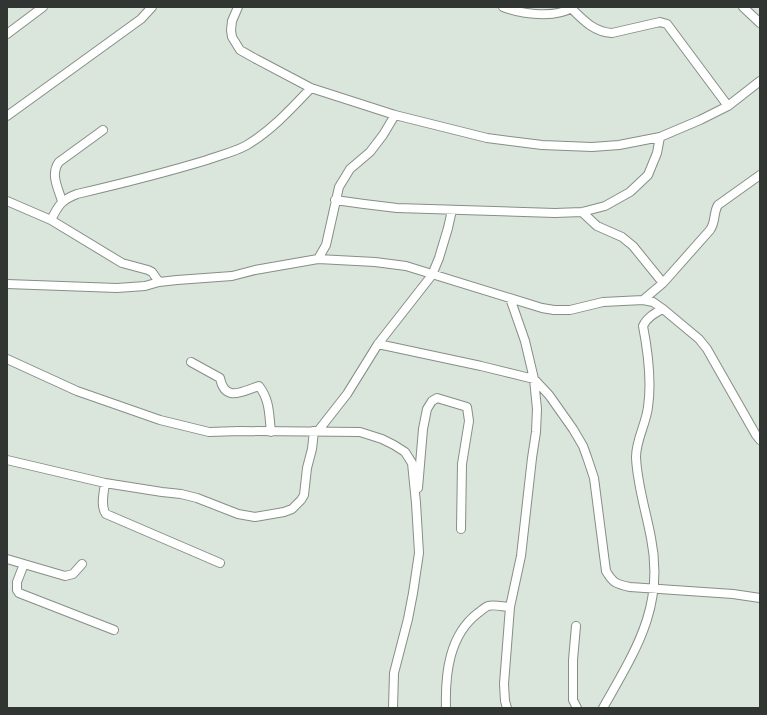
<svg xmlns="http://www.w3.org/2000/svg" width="767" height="715" font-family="'Space Grotesk',sans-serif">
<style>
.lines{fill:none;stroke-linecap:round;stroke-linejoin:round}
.street-casing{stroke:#858f86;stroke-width:10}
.street{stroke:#fff;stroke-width:8}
</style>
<rect width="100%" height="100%" fill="#dae5dc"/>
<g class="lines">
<defs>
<path id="street" d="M238,7L232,21L231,30L232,37L240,50L256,59L311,88L395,115L487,138L542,145L592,147L619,145L660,137L700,120L728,106L760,81
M503,7C522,14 555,19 573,7
M743,7L760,23
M571,8C583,20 594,32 612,33L660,22L667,24L728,106
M7,34L43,7
M7,116L141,19L152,7
M335,200L364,204L397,208L555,213L582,212L605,206L630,192L648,175L657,153L660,137
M7,201L51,220
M62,201C58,188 50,174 59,162L103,130
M582,212L597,226L622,237L633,246L663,283
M318,259L326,245L339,187L350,169L370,152L383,135L395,115
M159,282L152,272L148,270L122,263L51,220C58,206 61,200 77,194C120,184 164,173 207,160C220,155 235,152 247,145C272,130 292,108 311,88
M7,284L117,288L145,286L159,282L177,280L232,276L255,270L318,259L375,262L406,266L542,308L554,310H570L603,302L643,300L653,302L663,309C655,313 647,317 643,326C648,352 652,380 648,407C646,424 636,440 636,457C637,484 646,511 651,538C665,607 635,651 603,708
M643,300L663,283L710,230C716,222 713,213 718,205L760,175
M663,309L699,339L707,349L756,435L760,440
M378,344L481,366L534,379L549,395L573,429L583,446L587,457L594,478L606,571C613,583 616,584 630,587L733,594L760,598
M7,359L77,391L160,420L209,432L239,431L360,432L382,439L394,445L405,452L412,463L416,503L419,553L413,593L408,619L394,673L393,708
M191,362L220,378C225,403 243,391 259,386C270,400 269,415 271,432
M318,431L347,394L378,344L432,275L439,258L448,228L452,210
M7,460L105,483L162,492L181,494L197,498L238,514L255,517L284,512L292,509L301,500L304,495L307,468L312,449L314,431
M105,483C104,492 100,506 106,514L220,563
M418,488L423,429L427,409L432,401L437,398L467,407L469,421L462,464L461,529
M7,559L24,564L17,582V590L19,593L114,630
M24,564L65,576L73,574L82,564
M576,626L573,660V700L577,708
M446,708C445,674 449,635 478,613C481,611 485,607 488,606C494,604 504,607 510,607
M507,708L505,701L504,684L510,607L521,556L532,458L536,432L537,409L534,379L525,341L510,298"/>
</defs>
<use href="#street" class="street-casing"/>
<use href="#street" class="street"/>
</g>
<rect width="767" height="715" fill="none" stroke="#313632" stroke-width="16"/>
</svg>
